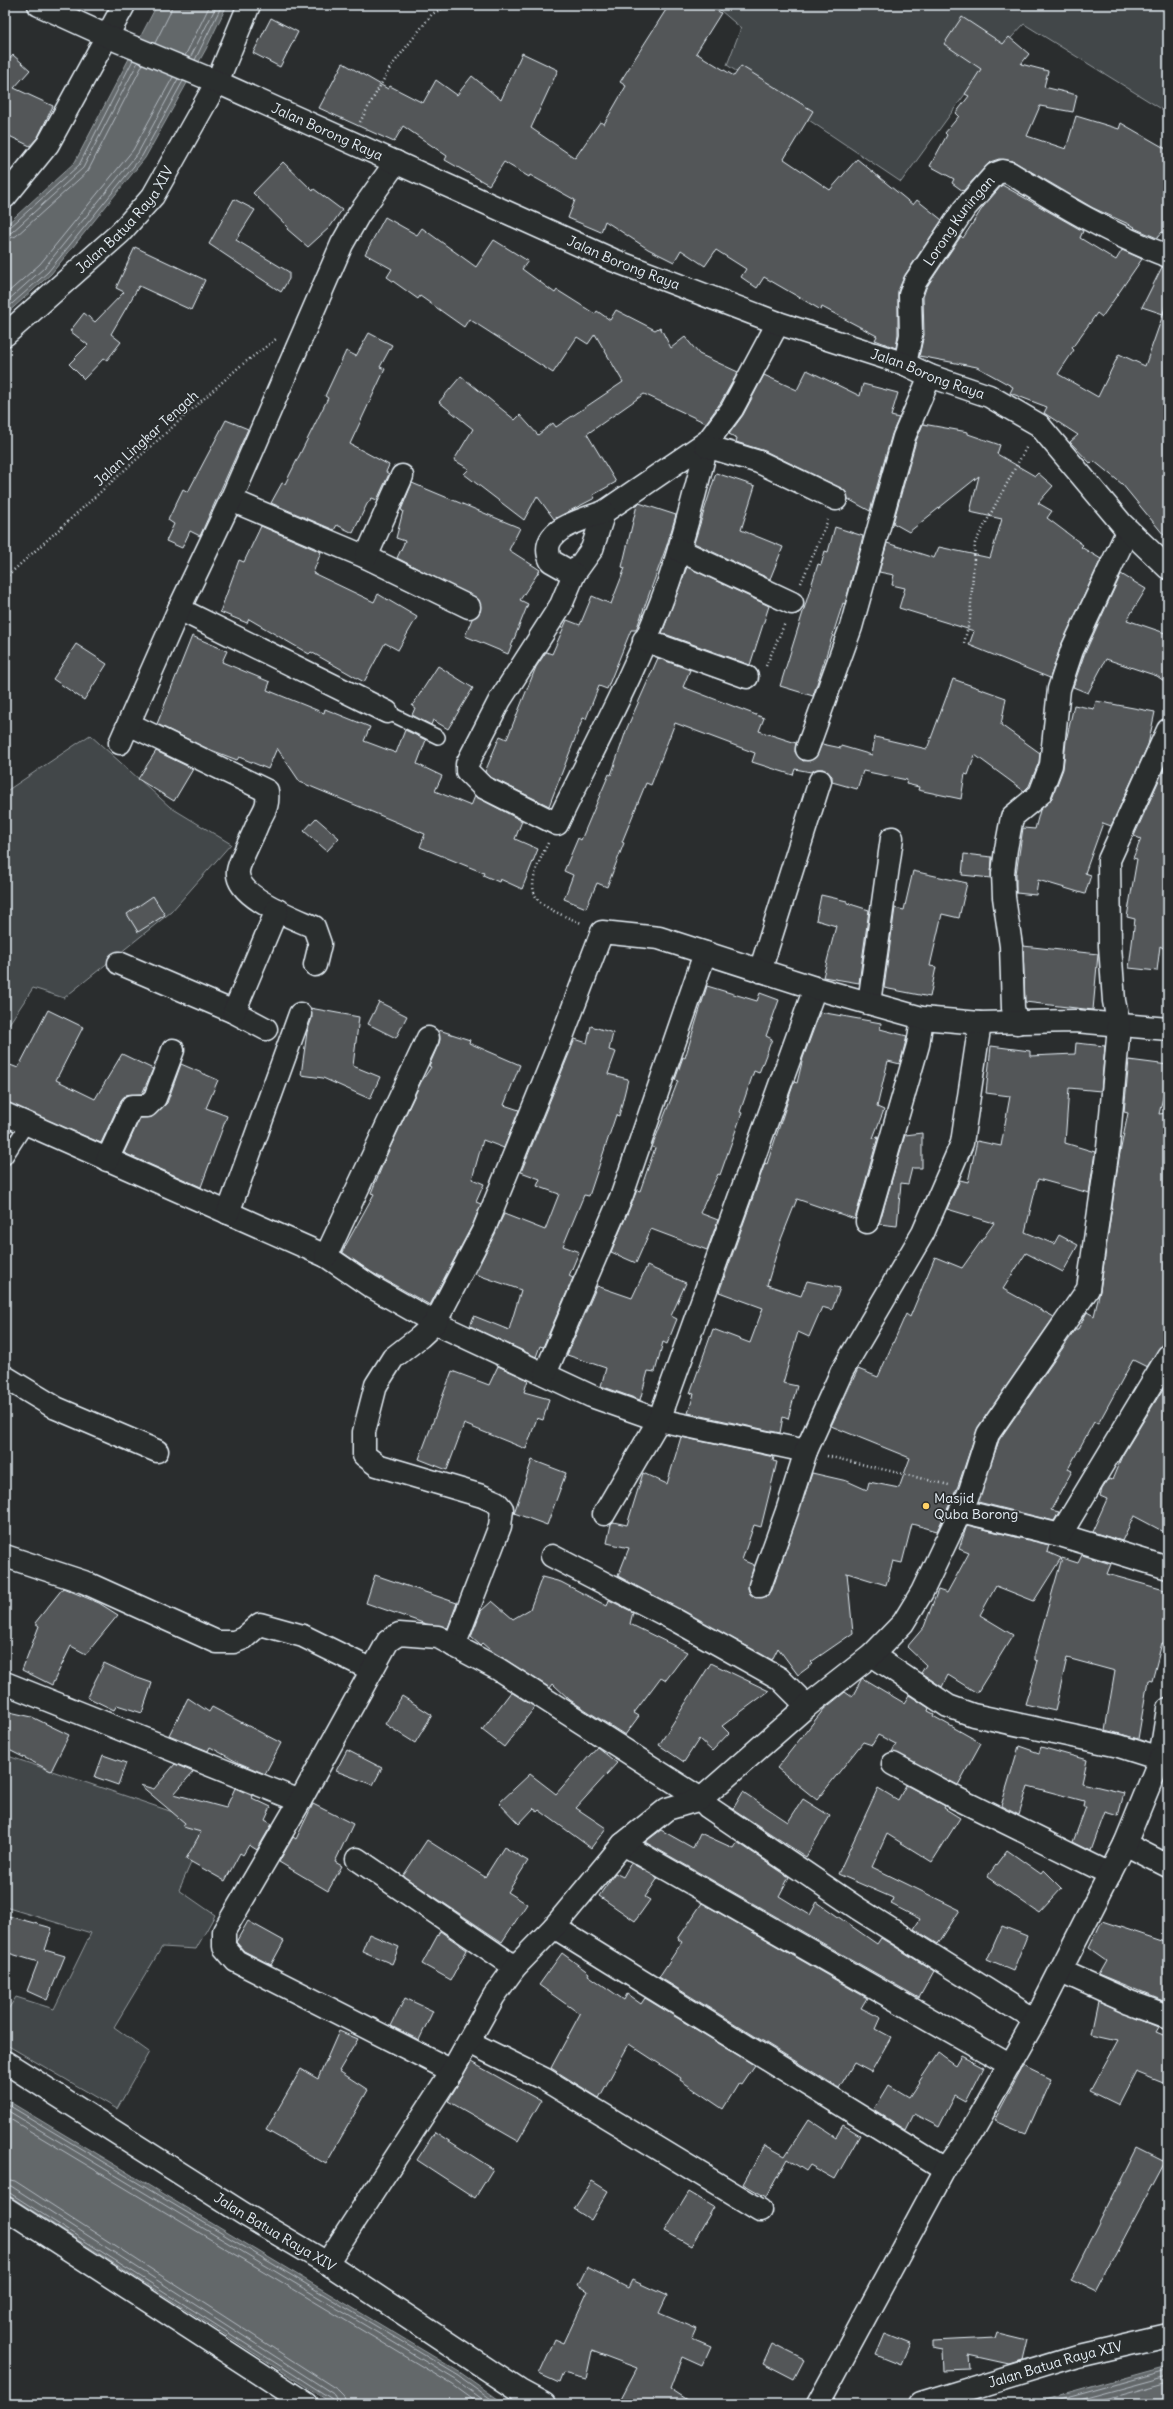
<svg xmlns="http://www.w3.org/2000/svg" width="1173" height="2409" font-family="Delius,sans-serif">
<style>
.green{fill:#424648;stroke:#959ca0}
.water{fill:#63686b;stroke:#989fa3}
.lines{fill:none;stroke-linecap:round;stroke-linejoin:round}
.shore{stroke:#b3bac0;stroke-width:1}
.building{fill:#535759;stroke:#e8f1f8}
.lane-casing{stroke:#e8f1f8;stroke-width:16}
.street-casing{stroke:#e8f1f8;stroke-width:25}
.secondary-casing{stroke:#e8f1f8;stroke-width:25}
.path{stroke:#e8f1f8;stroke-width:2.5;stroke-dasharray:1 3;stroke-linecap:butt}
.lane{stroke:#2a2d2e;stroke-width:13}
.street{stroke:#2a2d2e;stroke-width:22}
.secondary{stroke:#2a2d2e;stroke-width:22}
.poi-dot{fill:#ffd166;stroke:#2a2d2e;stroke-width:1.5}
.labels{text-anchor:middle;stroke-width:3.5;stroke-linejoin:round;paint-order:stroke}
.street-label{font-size:14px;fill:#e8f1f8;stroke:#2a2d2e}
.poi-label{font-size:14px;fill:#e8f1f8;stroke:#2a2d2e;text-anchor:start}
</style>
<rect width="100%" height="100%" fill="#2a2d2e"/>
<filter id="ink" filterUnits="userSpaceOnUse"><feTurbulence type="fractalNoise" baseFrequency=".025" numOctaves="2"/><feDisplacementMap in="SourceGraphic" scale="8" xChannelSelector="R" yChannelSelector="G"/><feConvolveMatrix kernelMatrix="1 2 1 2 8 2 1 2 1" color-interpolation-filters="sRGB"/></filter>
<g filter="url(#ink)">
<path class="green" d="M714,5H1168V113L1024,24L987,64L901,182L727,65L741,28Z
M90,735L170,807L231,844L171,912L64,998L33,988L5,1030V792Z
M5,1755L208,1824L179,1890L215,1915L196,1949L162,1947L114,2027L149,2052L117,2109L5,2044V2014L16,1997L54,2009L91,1933L5,1907Z"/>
<path class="water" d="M157,5H227L206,49L145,158L51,274L5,315V226L75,162Z
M5,2099L461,2373L505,2404H333L5,2193Z
M1168,2366V2404H1031Z"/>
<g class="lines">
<path class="shore" d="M155,43L170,13L172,5
M185,56L210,5
M190,58L217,5
M195,60L222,5
M5,229L9,228L79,165L133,60
M5,234L12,232L83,168L138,62
M5,240L16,236L88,171L143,64
M5,295L40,264L133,150L173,77
M5,303L44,268L138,153L178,79
M5,310L48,272L142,156L183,81
M5,2103L459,2376L498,2404
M5,2109L456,2380L489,2404
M5,2116L453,2385L479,2404
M5,2179L15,2181L338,2390L344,2396L346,2404
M5,2185L11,2186L335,2395L340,2404
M5,2190L332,2399L335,2404
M1046,2404L1168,2370
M1065,2404L1168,2376
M1088,2404L1168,2382"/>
</g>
<path class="building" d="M669,5H708L721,13L696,53L734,76L741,66L813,111L784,159L830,190L857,159L913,205L917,200L942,220L905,275L898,291V334L896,348L875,340L877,336L822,307L821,310L764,277L757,288L741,277L746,269L716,250L705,266L681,250L674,262L648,249L605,221L601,232L568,218L575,200L530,175L529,177L504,162L489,185L445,160L447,156L403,126L394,142L319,108L343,63L388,89L390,86L423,103L436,80L457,95L472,76L501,100L522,53L558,70L531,128L575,158L600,122L604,124L626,86L620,82Z
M962,17L1003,44L1009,37L1029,54L1021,64L1048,71L1044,87L1077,95L1073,112L1040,106L1027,136L1066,149L1076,116L1119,129L1121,123L1168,150V235L1162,232L1157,238L1134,228L1135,227L1093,208L1013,161L999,159L990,162L963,191L952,183L954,179L930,166L947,135L945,133L959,116L956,113L969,96L965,94L981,69L944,44Z
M271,18L298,32L280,67L253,53Z
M13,55L30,70L14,88L53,106L38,137L30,146L5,134V64Z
M283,162L313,191L314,189L342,210L330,227L308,247L287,229L288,227L253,193Z
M1002,185L1083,231L1080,238L1116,260L1122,250L1142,259L1102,317L1097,313L1072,348L1074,350L1058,374L1098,397L1119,354L1145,366L1165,309L1168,310V540L1122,484L1094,461L1091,464L1070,442L1078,435L1044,413L1047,407L1010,393L1013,387L977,367L919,356L924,335L923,297L926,288L961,236L963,238L983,207Z
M234,199L255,210L236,240L289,272V279L281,292L209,244Z
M385,217L417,235L422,228L476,267L494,240L528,261L522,269L555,293L557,290L595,314L597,311L610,320L616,310L655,330L660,327L671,348L685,337L699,354L738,372L721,402L706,423L644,394L587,434L616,482L593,495L595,498L554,519L537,496L524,520L464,474L469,469L454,460L473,429L439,402L461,376L515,420L520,415L538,435L553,423L556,427L623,382L595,334L588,344L577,337L553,373L469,319L464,327L420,296L418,299L387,277L392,269L365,254Z
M135,247L205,280L191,310L139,286L111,334L121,342L107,360L104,358L84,379L69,364L88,345L70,331L84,313L95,322L124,292L116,288Z
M1162,267L1168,268V297L1163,314L1142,307Z
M369,333L392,345L380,367L385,369L350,444L389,465L386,472L389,474L377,500L372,498L367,504L353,533L337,525L334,530L271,503L282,483L285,484L328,398L325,396L346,351L356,356Z
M807,370L860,396L863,384L898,393L891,416L899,418L892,434L870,511L848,499L846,492L841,488L765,451L736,442L737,438L729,434L743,415L764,375L797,390Z
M226,420L248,429L200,536L190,531L182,548L166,541L174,524L168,520L183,489L188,492Z
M923,424L968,432V434L1000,445L997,454L1035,476L1038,473L1053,486L1038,503L1052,511L1047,518L1083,545L1081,547L1101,559L1061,645L1050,678L969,645L974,631L899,608L905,588L892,585L894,575L879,572L887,543L934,558L939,547L990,558L1002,519L970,512L979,476L909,532L893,523L916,441Z
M716,473L755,486L741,530L783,547L770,579L694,543Z
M412,483L520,528L509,550L540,570L520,600L528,604L508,654L465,636L472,619L480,612L479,600L397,558L405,541L396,538L403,511L401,510Z
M639,503L676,515L667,545L636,630H631L607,689L599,686L586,719L583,718L549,806L490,777L485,772L500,736L507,739L536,667L546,652L552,654L567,620L580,625L592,596L611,604L625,568L622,567L637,505Z
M261,526L321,552L313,573L374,602L378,594L417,617L398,650L385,643L364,682L311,652L309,654L249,619L247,623L220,612L239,560L244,562Z
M835,527L863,536L845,604L843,603L813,696L780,686L818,564L821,565L825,551L828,552Z
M687,567L769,606L750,665L662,633Z
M1121,574L1146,589L1127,620L1168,634V684L1157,676L1106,659L1088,693L1073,687L1084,655Z
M192,636L227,651L222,662L270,682L267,690L324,713L325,709L370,727L364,741L396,753L405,730L426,740L417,764L442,776L435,791L471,806L475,796L522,821L515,839L538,849L522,889L500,879L499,882L483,875L484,873L420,847L425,834L300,782L277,748L268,769L239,757L237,760L206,748L157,724Z
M76,644L107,664L84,700L53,679Z
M658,658L690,670L683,687L764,718L759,731L796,743L795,752L803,761L815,758L822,744L841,748V746L872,755L875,737L927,749L953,679L1006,698L1001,725L1040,753L1039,762L1029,786L1024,791L975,755L968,775L965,774L961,799L918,790L919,787L906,784L907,780L863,771L857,789L832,782V776L823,769H817L811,772L795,769L793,775L752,762L755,753L675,723L651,785L646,783L622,842L624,843L607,887L597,883L586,908L564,899L573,875L564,871L578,838L581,840L609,774L611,775L627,728Z
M438,666L473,688L448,729L433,720L431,725L412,715L415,708L412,706Z
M1096,701L1155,712L1148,745L1111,826L1103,823L1085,873L1091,875L1085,894L1038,880L1036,895L1016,893V874L1023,828L1035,829L1040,810L1052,798L1063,769L1066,741L1074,705L1094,709Z
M156,751L193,769L174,801L138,779Z
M1168,760V951L1160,946L1157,971L1129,968L1135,919L1127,917L1137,859L1133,858L1141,839L1134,836Z
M316,818L339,838L327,851L304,831Z
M964,854L992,857L991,878L962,875Z
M913,871L967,883L959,918L942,914L930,966L936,967L930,997L884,988L895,908L904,910Z
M821,895L847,901V903L869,910L859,983L823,977L836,926L816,920Z
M153,896L165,915L138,932L127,914Z
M1023,946L1098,954L1093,1010L1025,1002Z
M707,986L757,1001L760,993L779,1000L766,1036L772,1039L759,1073L754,1071L740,1112L742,1113L720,1175L718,1174L700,1213L718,1220L707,1250L651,1229L636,1263L611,1252L637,1190L640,1191L655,1148L652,1147L678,1081L675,1080L683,1057L685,1058Z
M379,1002L407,1016L396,1038L368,1024Z
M310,1008L359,1017L353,1066L380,1077L370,1099L323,1078L301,1075L307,1032L312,1018Z
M48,1010L83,1027L56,1080L95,1099L122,1054L153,1069L142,1094L126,1095L121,1100L101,1143L5,1102V1063L18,1068Z
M820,1012L881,1023L880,1029L907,1036L900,1064L888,1061L877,1107L884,1110L873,1138L878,1137L855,1219L797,1199L780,1242L767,1285L801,1296L807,1281L840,1288L832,1310L822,1307L809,1337L798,1332L783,1383L797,1386L788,1419L783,1417L780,1433L688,1413L694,1394L690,1393L713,1329L750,1343L763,1308L719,1292L765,1163L767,1164L794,1082L797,1083L803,1058Z
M591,1026L613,1033L609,1050L616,1052L608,1074L628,1079L619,1116L616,1115L589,1196L584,1195L563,1246L579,1252L569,1276L573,1278L543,1347L540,1346L536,1357L470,1326L474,1316L509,1330L521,1290L475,1274L504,1214L545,1230L559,1194L537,1186L540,1179L521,1172L575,1039L587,1043Z
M439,1030L470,1040L469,1043L520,1065L504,1105L519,1110L504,1148L483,1140L472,1179L484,1184L476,1202L481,1204L473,1224L430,1305L371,1272L342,1252L374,1194L371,1193L388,1152L421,1082L431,1067L429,1066L439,1043Z
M1076,1043L1105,1046L1101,1091L1069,1088L1065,1143L1095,1152L1089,1193L1038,1179L1025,1232L1054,1244L1059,1235L1078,1245L1063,1272L1026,1253L1003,1289L1054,1317L978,1427L958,1486L937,1531L912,1524L902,1563L893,1561L886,1585L847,1573L853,1633L811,1662L813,1664L798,1675L778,1648L772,1660L618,1576L629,1548L607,1543L611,1524L613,1522L627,1525L643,1473L667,1484L681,1437L774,1457L773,1461L777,1462L761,1527L754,1525L742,1560L754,1565L748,1588L750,1594L756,1598L768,1596L772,1590L812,1473L847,1481L867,1490L869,1482L899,1488L910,1458L831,1426L858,1369L878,1377L906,1314L910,1317L935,1257L962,1268L994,1223L947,1209L960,1180L968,1182L977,1141L1001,1146L1010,1096L986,1093L991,1046L1030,1051V1056L1075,1054Z
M1129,1060L1168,1065V1077L1159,1114L1168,1113V1335L1147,1367L1133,1360L1098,1424L1094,1422L1068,1469L1072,1471L1051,1510L1059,1512L1054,1521L978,1502L999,1440L1076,1329H1078L1087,1312L1094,1316L1100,1291L1119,1158L1128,1113L1124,1112Z
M181,1064L218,1080L206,1108L227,1116L201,1187L124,1153L140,1118L152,1117L167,1103Z
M922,1133V1168H912L908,1184L901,1183L897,1226L879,1224L905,1135Z
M647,1266L686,1283L671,1316L677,1319L667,1344L663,1342L655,1372L648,1371L640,1400L601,1386L606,1368L567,1355L597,1286L632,1298Z
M498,1366L528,1380L524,1392L549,1399L543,1420L537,1418L526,1449L464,1424L447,1470L419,1459L452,1371L489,1385Z
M1166,1384L1168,1385V1534L1134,1516L1122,1541L1092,1532L1107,1499L1100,1496L1102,1489L1109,1479L1112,1480L1122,1456Z
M532,1460L566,1473L547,1525L514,1513Z
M967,1525L1049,1545L1047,1552L1061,1558L1034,1601L996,1586L980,1615L1013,1635L977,1693L948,1675L942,1687L921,1673L926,1665L907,1647L924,1627L938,1590L947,1593L969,1553L959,1549Z
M1082,1555L1111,1564L1107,1574L1168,1591V1644L1162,1643L1152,1681L1148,1680L1138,1739L1105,1730L1115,1671L1067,1658L1055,1711L1025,1704L1038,1661L1035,1660V1653L1062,1558L1078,1563Z
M375,1575L457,1603L448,1628L426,1624L366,1603Z
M542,1577L561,1582L607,1606L609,1600L633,1612L630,1624L687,1652L666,1680L661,1677L634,1713L639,1716L625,1735L570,1700L553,1684L550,1688L490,1650L482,1643L480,1645L471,1637L481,1611L492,1601L513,1619L530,1609Z
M63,1588L99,1603L118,1615L86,1654L71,1646L52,1685L22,1670L39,1626L35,1623Z
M104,1663L132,1676L152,1683L142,1713L117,1705L114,1710L87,1697Z
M711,1663L769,1691L722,1726L729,1733L712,1751L699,1739L684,1762L659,1745Z
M862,1678L904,1703L909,1695L929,1708L928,1711L934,1714L933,1716L981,1743L958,1785L892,1752L896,1744L878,1735L872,1745L863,1742L817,1800L777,1768L824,1709L845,1692L852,1697Z
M511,1692L535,1707L504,1747L482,1730Z
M402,1696L432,1715L415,1743L385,1724Z
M188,1698L209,1712L212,1707L281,1743L265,1774L237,1762L210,1747L208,1751L169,1735Z
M5,1711L32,1717L69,1735L51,1771L5,1748Z
M1019,1746L1039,1753L1041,1747L1087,1760L1082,1783L1124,1793L1118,1816L1105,1812L1091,1851L1073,1842L1086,1807H1083L1084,1801L1028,1786L1019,1815L1001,1806Z
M597,1747L617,1763L576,1808L606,1828L591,1848L539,1810L537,1812L534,1808L519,1824L499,1803L530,1774L556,1794Z
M347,1750L382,1768L373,1785L336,1771Z
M103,1755L126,1763L118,1785L95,1777Z
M175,1764L193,1772L174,1794L226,1808L235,1788L253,1796L252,1798L271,1807L265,1820L272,1824L257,1850L249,1845L243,1855L240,1853L225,1881L186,1859L201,1832L183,1827L185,1823L140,1785L154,1789Z
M906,1785L945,1806L944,1808L960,1818L932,1862L887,1834L872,1867L960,1910L938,1944L914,1929L920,1919L891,1904L893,1898L838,1874L878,1788L898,1800Z
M743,1792L788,1822L803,1799L830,1816L806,1857L733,1809Z
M313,1804L353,1824L335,1862L342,1866L328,1891L279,1862L293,1837L296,1839Z
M661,1830L693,1848L700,1833L733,1848L737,1842L789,1877L779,1896L810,1915L817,1902L877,1944L881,1938L934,1971L919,1998L645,1842Z
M427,1840L485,1877L504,1847L528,1861L508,1892L527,1904L502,1942L403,1876Z
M1007,1850L1041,1874L1044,1870L1062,1888L1039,1913L987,1877Z
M631,1863L658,1878L645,1897L650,1900L635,1921L599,1896L615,1873L623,1877Z
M702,1903L867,1998L861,2008L881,2018L876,2029L891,2037L871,2072L854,2063L839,2088L659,1977L682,1942L678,1939Z
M5,1915L52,1928L45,1950L65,1956L47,2000L27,1991L38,1962L5,1952Z
M248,1921L284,1941L271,1965L244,1951L236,1942Z
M1102,1921L1168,1943V2003L1098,1974L1106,1960L1089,1948Z
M1002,1926L1027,1936L1013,1971L987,1960Z
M440,1931L467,1950L451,1980L422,1964Z
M369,1934L399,1947L392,1964L362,1951Z
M562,1953L589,1973L588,1975L624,2000L627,1994L641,2004L645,1998L754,2065L741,2084L739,2083L723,2109L680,2080L681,2078L629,2044L599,2098L551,2068L580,2014L539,1985Z
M405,1998L433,2011L419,2040L391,2026Z
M1098,2001L1159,2026L1156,2031L1168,2036V2085L1136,2072L1119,2105L1090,2091L1118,2040L1091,2034Z
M339,2031L358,2039L339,2071L368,2090L326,2164L266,2130L301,2069L318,2079Z
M938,2053L955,2065L961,2055L984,2067L966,2102L955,2096L939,2127L914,2114L906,2130L874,2110L889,2085L909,2097Z
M471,2062L541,2101L518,2141L448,2101Z
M1024,2065L1051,2078L1026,2134L994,2121Z
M809,2119L836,2137L843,2125L860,2135L835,2179L810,2165L806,2171L787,2159L766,2197L743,2184L765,2145L785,2156Z
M435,2132L493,2169L475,2198L417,2160Z
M1137,2148L1165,2162L1096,2292L1071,2280Z
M592,2181L608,2191L591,2220L574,2209Z
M689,2192L714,2207L691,2246L665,2231Z
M587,2267L628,2288L632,2280L667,2296L659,2313L696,2329L692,2338L711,2346L702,2366L682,2357L670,2389L693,2404H618L637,2368L592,2351L586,2379L563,2373L559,2383L539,2374L555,2339L564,2343L588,2291L578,2285Z
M998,2332L1027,2339L1022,2360L1009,2364L968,2355L969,2369L944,2370L943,2349L932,2347V2341L996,2338Z
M885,2334L910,2344L901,2365L876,2355Z
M772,2344L804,2360L794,2379L763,2363Z"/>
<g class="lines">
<defs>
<path id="lane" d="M387,712L438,737
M5,1158L27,1124"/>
<g id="street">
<path d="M5,197L48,144L124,5"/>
<path id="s1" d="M5,335L120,233L153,196L217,82L249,5"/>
<path id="s2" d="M905,364L911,335L910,295L915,282L964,209L995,174L1003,171L1010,173C1060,204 1113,236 1168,256"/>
<path d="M708,441C696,489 684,538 668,584C638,667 595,745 557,824L483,787L467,771V764L500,700L561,605L574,574L592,549L604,512L708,441L732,409L778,323"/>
<path d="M706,446L759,462L836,499"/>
<path d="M231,500L366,557L469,607"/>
<path d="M679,550L792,603"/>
<path d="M366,557L402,476"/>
<path d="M574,574L551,561C536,530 582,520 604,512"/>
<path d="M179,609L387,712"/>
<path d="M644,640L747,677"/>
<path d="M129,724L267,791C269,808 263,811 257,825C253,836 239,861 238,871C235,897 294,918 314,927L320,944L315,965"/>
<path d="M120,743L179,609L231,500L342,244L359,214L396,162"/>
<path d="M807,749L851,627L904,437L930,376"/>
<path d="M119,963L234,1012L266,1029"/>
<path d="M760,971L820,781"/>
<path d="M869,1003L892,838"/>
<path d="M234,1012L277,910"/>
<path d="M1017,1023L1013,1008L1011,946L1004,897L1003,873L1006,849L1012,817L1040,794L1051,765L1059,689L1072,650L1128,530"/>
<path d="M5,1114L326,1256L370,1286L435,1323L591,1396L659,1420L806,1451"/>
<path d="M107,1160L132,1106H147L155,1098L173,1050"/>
<path d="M228,1213L300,1014"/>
<path d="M867,1222L918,1045L922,1018"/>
<path d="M326,1256L428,1038"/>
<path d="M545,1374L622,1195L705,953"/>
<path d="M5,1377L56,1408L157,1451"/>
<path d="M961,1511L1060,1535L1168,1568"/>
<path d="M604,1514L659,1420L815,988"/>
<path d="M1060,1535L1168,1356"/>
<path d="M5,1556L84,1582L217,1642H234L244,1638L260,1624L303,1636L372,1670"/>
<path d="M552,1556L677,1621L779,1678L807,1706"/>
<path d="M760,1586L787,1511L806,1451L842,1371L923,1233L962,1143L980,1023"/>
<path d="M454,1646L500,1526L502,1509L496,1502L482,1496L377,1465L364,1455V1432L376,1385L393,1358L420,1337L435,1323L484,1229L558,1047L602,932L659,938L815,988L922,1018L980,1023L1075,1021L1168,1029"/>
<path d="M872,1655L948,1706L973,1715L1119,1746L1160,1759L1168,1709"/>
<path d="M5,1683L300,1801"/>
<path d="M893,1764L956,1798L1110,1874"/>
<path d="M623,1844L1010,2065"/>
<path d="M1125,1844L1168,1866"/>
<path d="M357,1859L515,1967"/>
<path d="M554,1927L945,2169"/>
<path d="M1061,1971L1130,2002L1168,2016"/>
<path d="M469,2042L544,2079L760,2210"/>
<path id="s3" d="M5,2062L244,2214L327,2263L520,2391L544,2404"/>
<path d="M452,2071L236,1961L224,1947V1931L300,1801L388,1641L399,1634L438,1637L498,1669L701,1799L708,1807L857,1908L1035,2020"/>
<path d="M5,2208L307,2404"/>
<path d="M327,2263L452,2071L494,1996L515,1967L554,1927L623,1844L667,1809L701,1799L807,1706L872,1655L903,1623L922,1592L970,1491L988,1434L1088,1289L1108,1148L1119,1026L1114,1001L1110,946L1109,860L1168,730"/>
<path d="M818,2404L945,2169L969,2136L1035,2020L1125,1844L1160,1759L1168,1762"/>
<path id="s4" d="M920,2404L1077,2356L1168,2335"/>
</g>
<g id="secondary">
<path id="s5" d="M39,5L118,41L217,82L613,260L778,323L905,364L930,376L989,396L1039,425L1122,524L1168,568"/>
</g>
</defs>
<use href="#lane" class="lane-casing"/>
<use href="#street" class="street-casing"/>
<use href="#secondary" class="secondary-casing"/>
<path class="path" d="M360,122L390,68L432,14L449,5
M5,578L239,367L276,339
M801,583L828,520
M964,643L970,619L975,543L1027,446
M766,666L785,623
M548,843C521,897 530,902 581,923
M827,1456L949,1485"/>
<use href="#lane" class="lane"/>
<use href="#street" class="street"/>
<use href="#secondary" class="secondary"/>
</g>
</g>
<circle class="poi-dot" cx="926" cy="1506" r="4"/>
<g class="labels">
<g class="street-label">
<text dy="5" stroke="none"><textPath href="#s5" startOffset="315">Jalan Borong Raya</textPath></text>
<text dy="5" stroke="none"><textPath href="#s1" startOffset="167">Jalan Batua Raya XIV</textPath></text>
<text dy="5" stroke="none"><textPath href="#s2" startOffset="159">Lorong Kuningan</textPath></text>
<text dy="5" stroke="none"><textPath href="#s5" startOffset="639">Jalan Borong Raya</textPath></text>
<text dy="5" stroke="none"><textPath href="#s5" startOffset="963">Jalan Borong Raya</textPath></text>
<text transform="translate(146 438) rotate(-42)" y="5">Jalan Lingkar Tengah</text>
<text dy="5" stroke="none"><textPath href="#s3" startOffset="319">Jalan Batua Raya XIV</textPath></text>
<text dy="5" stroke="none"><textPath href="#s4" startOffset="141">Jalan Batua Raya XIV</textPath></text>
</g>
<g class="poi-label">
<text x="934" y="1503">Masjid<tspan x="934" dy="16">Quba Borong</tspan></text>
</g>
</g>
<rect width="1173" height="2409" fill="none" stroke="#2a2d2e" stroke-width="20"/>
<rect x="10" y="10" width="1153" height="2389" fill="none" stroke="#e8f1f8" stroke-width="1.5" filter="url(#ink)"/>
</svg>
